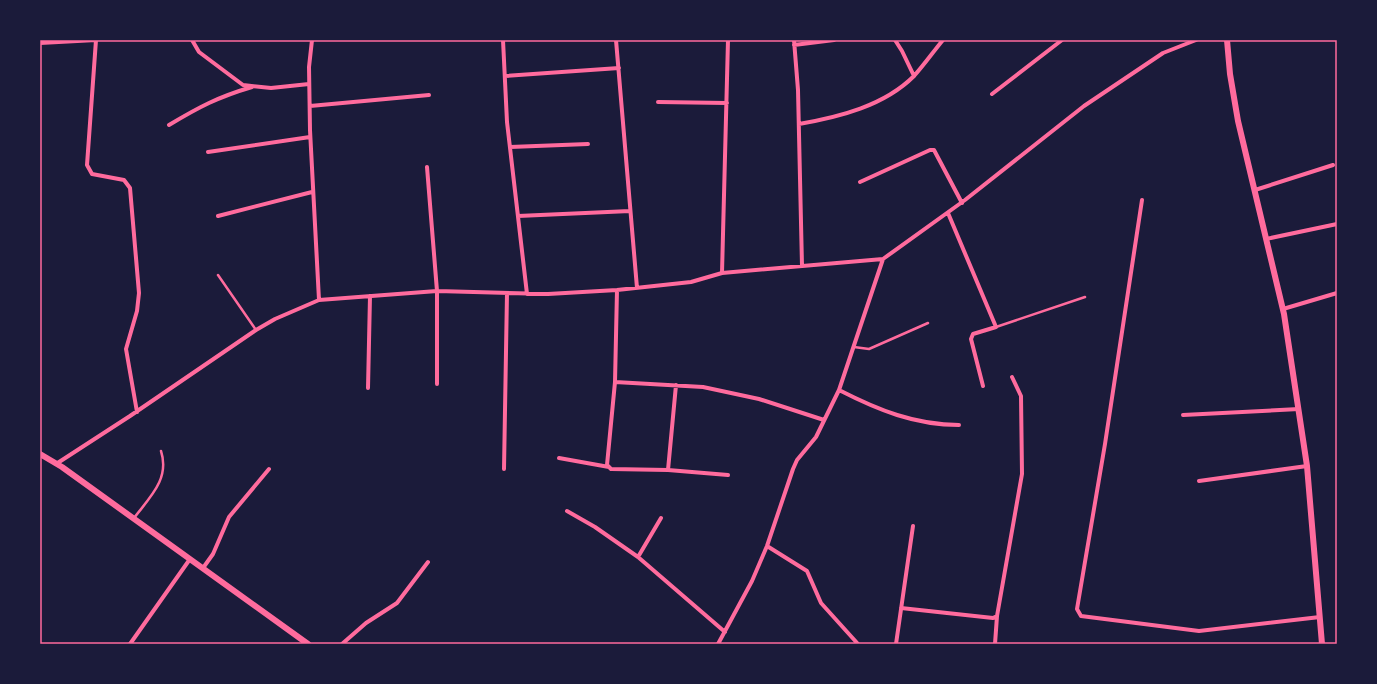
<svg xmlns="http://www.w3.org/2000/svg" width="1377" height="684" font-family="'Fira Sans',sans-serif">
<style>
.lines{fill:none;stroke-linecap:round;stroke-linejoin:round}
.service{stroke:#ff6b9d;stroke-width:2.5}
.minor{stroke:#ff6b9d;stroke-width:4}
.tertiary{stroke:#ff6b9d;stroke-width:6}
.neatline{fill:none;stroke:#ff6b9d;stroke-width:1.5}
</style>
<rect width="100%" height="100%" fill="#1b1b3a"/>
<g class="lines">
<path class="service" d="M218,275L256,330
M996,327L1085,297
M854,347L869,349L928,323
M134,518C150,497 170,479 161,451"/>
<path class="minor" d="M96,40L87,165L92,174L124,180L130,188L139,293L137,311L126,349L137,412
M192,40L199,52L243,85L271,88L309,84
M312,40L309,67L310,130L319,300
M503,40L507,122L527,294
M616,40L637,288
M794,40L798,90L802,266
M895,40L902,51L914,76
M40,43L96,40
M794,45L834,40
M505,76L619,68
M992,94L1062,40
M658,102L727,103
M310,106L429,95
M799,124C839,117 884,106 914,76C924,65 933,52 943,40
M169,125C199,107 218,97 252,87
M510,147L588,144
M208,152L310,137
M427,167L437,291V384
M860,182L930,150H934L962,203
M1255,190L1333,165
M1142,200L1105,444L1077,609L1081,616L1199,631L1320,617
M948,213L996,327L973,334L971,339L983,386
M218,216L312,192
M518,216L630,211
M1266,239L1337,224
M722,273L728,40
M617,290L615,382L607,465L611,469L668,470L728,475
M1283,309L1337,293
M615,382L703,387L759,399L824,420
M368,388L370,296
M839,390C878,410 915,425 959,425
M1183,415L1299,409
M559,458L609,467
M56,464L130,416L256,330L275,319L319,300L437,291L548,294L617,290L691,282L722,273L883,259L965,200L1084,106L1163,53L1196,40
M504,469L507,293
M668,470L676,385
M1199,481L1307,466
M567,511L595,527L638,557L725,632
M767,546L807,571L821,603L858,644
M638,557L661,518
M203,568L213,554L229,517L269,469
M901,608L993,618L997,616L1022,474L1021,396L1012,377
M130,644L190,559
M342,644L366,623L397,603L428,562
M718,644L752,581L767,546L793,469L797,460L816,437L839,390L883,259
M896,644L913,526
M995,644L997,616"/>
<path class="tertiary" d="M1227,40L1230,74L1238,121L1284,314L1307,466L1322,644
M40,454L62,467L308,644"/>
</g>
<rect width="1377" height="684" fill="none" stroke="#1b1b3a" stroke-width="82"/>
<rect x="41" y="41" width="1295" height="602" class="neatline"/>
</svg>
